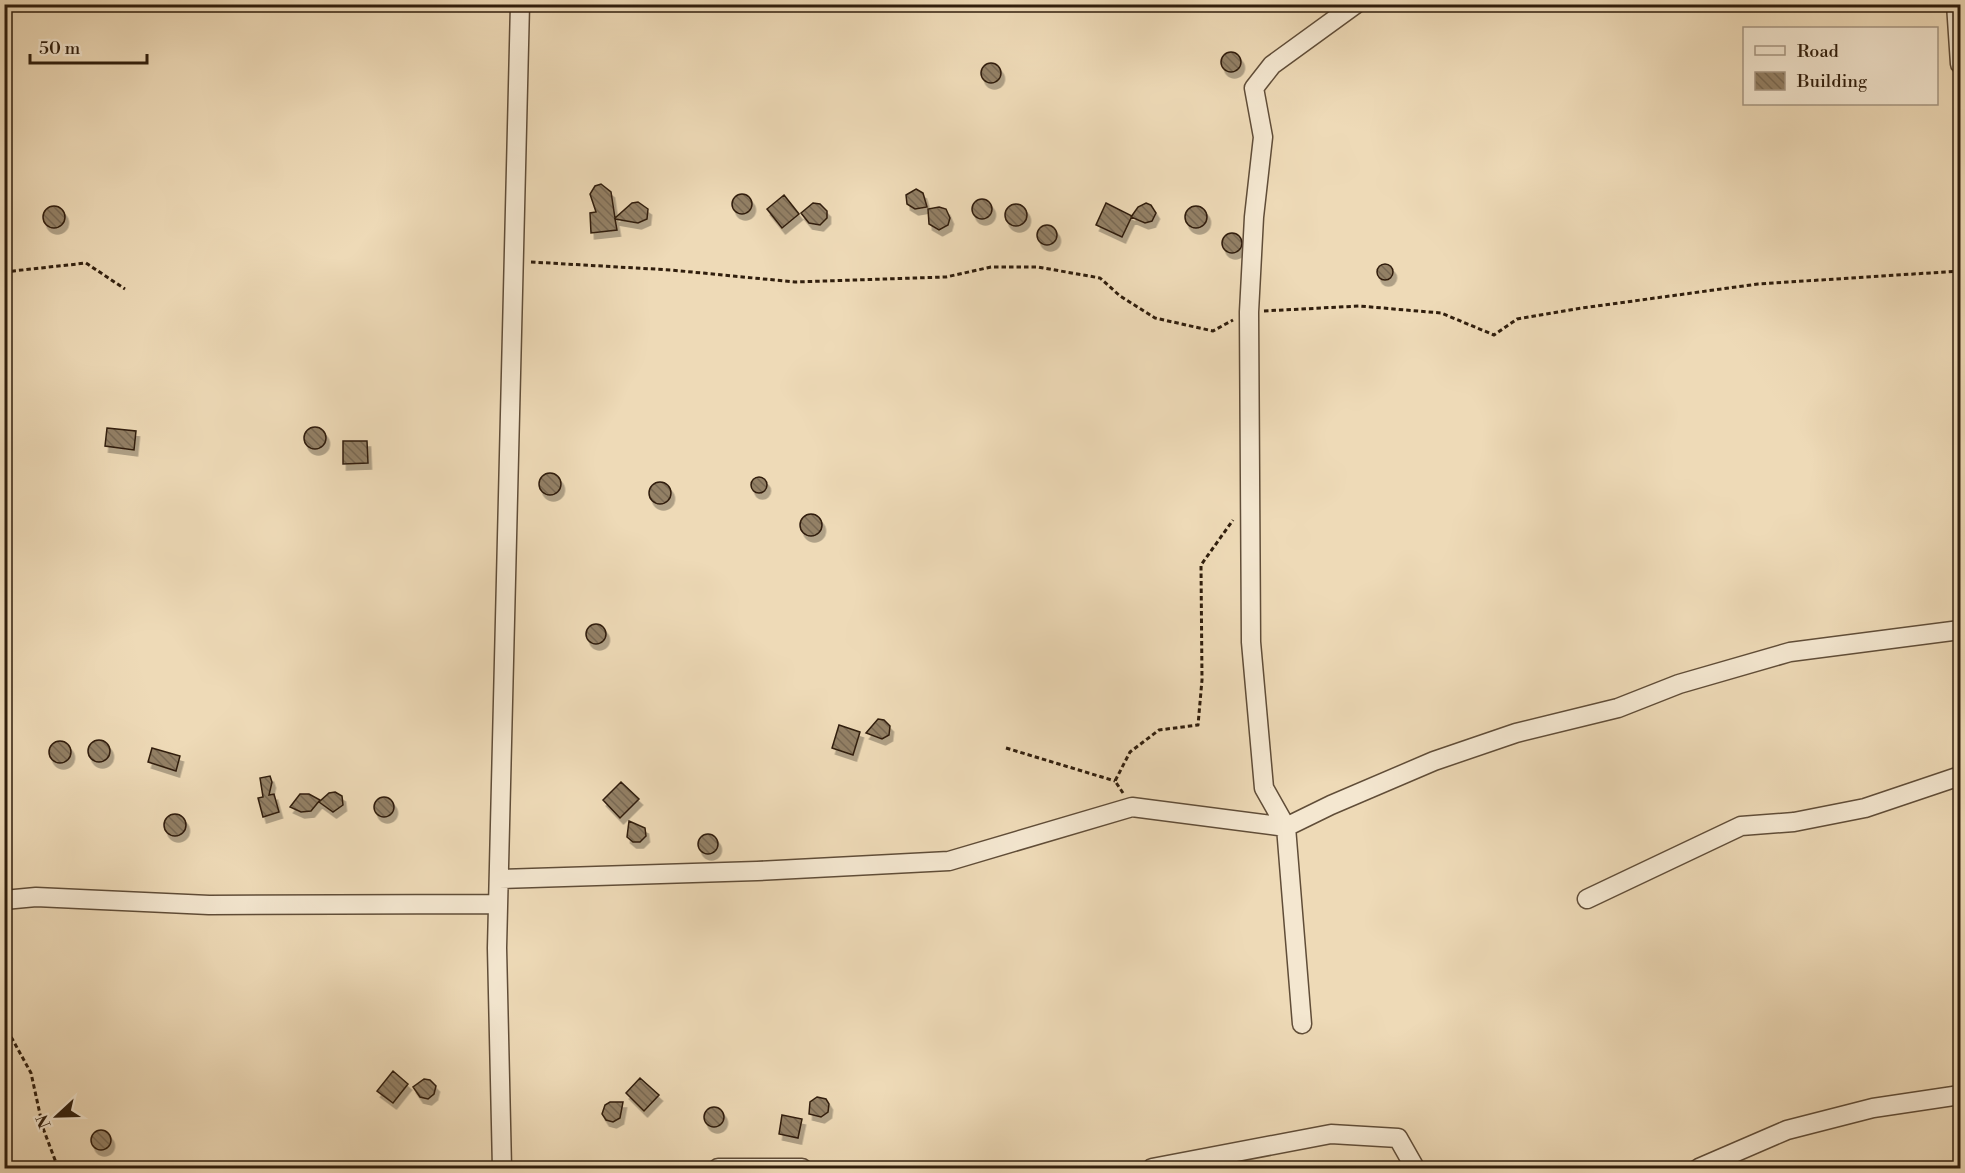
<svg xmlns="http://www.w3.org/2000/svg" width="1965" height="1173" font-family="'Libre Bodoni',serif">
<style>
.building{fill:url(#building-back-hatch);stroke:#301e0d;stroke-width:1.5;filter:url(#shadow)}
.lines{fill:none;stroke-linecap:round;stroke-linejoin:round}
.minor-casing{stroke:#604d38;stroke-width:21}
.path{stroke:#301e0d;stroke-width:3;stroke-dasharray:4.5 3;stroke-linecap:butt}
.minor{stroke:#f4e7d0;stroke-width:18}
</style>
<defs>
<pattern id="building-back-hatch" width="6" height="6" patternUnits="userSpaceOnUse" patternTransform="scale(1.5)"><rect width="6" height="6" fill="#938065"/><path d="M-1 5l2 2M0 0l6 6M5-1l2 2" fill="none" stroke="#786852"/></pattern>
<filter id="shadow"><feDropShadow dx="3.5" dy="6" stdDeviation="0" flood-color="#0004"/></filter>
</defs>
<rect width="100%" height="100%" fill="#eedab7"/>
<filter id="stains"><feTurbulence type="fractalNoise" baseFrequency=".00333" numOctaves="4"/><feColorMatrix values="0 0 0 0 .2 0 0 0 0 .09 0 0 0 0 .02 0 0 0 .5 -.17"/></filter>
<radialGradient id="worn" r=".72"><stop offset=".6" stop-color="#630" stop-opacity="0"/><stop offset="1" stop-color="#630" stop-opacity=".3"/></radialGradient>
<path class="building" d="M1221 62a10 10 0 1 1 20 0a10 10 0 1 1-20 0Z
M981 73a10 10 0 1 1 20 0a10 10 0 1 1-20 0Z
M601,184L611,192L615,218L632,203L638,202L648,209L647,219L638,223L615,219L617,230L591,233L590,213L596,212L590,194L595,186Z
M916,189L923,193L927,207L915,209L907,204L906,195Z
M732 204a10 10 0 1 1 20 0a10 10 0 1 1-20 0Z
M784,195L799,214L782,228L767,209Z
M972 209a10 10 0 1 1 20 0a10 10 0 1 1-20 0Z
M813,203L820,204L827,211V218L820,225L809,223L801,213Z
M1106,203L1132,216L1122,237L1096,225Z
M1146,203L1151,205L1156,213L1152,221L1145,223L1131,217L1138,207Z
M1005 215a11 11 0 1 1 22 0a11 11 0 1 1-22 0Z
M1185 217a11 11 0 1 1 22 0a11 11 0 1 1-22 0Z
M43 217a11 11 0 1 1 22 0a11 11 0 1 1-22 0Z
M939,207L946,209L950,218L948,225L939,230L929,224L928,209Z
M1037 235a10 10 0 1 1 20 0a10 10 0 1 1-20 0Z
M1222 243a10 10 0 1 1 20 0a10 10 0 1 1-20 0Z
M1377 272a8 8 0 1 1 16 0a8 8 0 1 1-16 0Z
M304 438a11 11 0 1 1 22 0a11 11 0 1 1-22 0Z
M107,428L136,431L134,450L105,446Z
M343,441H367L368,463L343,464Z
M539 484a11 11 0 1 1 22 0a11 11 0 1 1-22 0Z
M751 485a8 8 0 1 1 16 0a8 8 0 1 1-16 0Z
M649 493a11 11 0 1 1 22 0a11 11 0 1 1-22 0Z
M800 525a11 11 0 1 1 22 0a11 11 0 1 1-22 0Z
M586 634a10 10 0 1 1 20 0a10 10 0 1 1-20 0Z
M878,719L884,720L890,726L889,735L882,739L866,733Z
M839,725L860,732L853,755L832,748Z
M88 751a11 11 0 1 1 22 0a11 11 0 1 1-22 0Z
M49 752a11 11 0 1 1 22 0a11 11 0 1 1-22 0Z
M152,748L180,756L176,771L148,762Z
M270,776L272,782L269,795L274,794L279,812L263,817L258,798L263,797L260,778Z
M621,782L639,799L620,818L603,800Z
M335,792L342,796L343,805L333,812L319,802L329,793Z
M300,794H309L320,800L311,811L301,812L290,807Z
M374 807a10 10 0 1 1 20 0a10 10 0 1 1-20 0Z
M164 825a11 11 0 1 1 22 0a11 11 0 1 1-22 0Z
M629,821L645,828L646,836L640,842H633L627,837Z
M698 844a10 10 0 1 1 20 0a10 10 0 1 1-20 0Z
M393,1071L408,1084L393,1103L377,1091Z
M640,1078L659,1095L644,1111L626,1093Z
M424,1079L430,1080L436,1086L434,1094L428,1099L420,1097L413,1087Z
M817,1097L826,1099L829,1104L828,1112L821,1117L809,1114L810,1102Z
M610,1102H623L620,1118L613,1122L606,1120L602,1114L605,1105Z
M704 1117a10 10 0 1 1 20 0a10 10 0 1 1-20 0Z
M782,1115L802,1119L798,1138L779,1134Z
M91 1140a10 10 0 1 1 20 0a10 10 0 1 1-20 0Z"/>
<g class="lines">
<defs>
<path id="minor" d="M1956,4L1960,64
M499,879L757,871L949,861L1132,807L1286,827L1331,805L1434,761L1516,733L1618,708L1679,684L1790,652L1960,630
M1587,899L1741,826L1794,822L1865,808L1960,776
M4,900L36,897L209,905L498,904
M1302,1024L1286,827L1264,788L1251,642L1249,312L1254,217L1263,137L1254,88L1272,65L1356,4
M502,1168L497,948L520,4
M718,1168H802
M1152,1168L1331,1134L1398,1138L1415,1168
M1699,1168L1787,1130L1873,1108L1960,1095"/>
</defs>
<use href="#minor" class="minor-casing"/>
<path class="path" d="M531,262L671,270L795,282L946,277L991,267H1038L1100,278L1120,296L1155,318L1213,331L1233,320
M4,272L86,263L125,289
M1264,311L1359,306L1441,313L1494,335L1517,319L1582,308L1758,284L1960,271
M1006,748L1115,781
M1123,793L1115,781L1130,752L1159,730L1198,725L1202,680L1201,565L1233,520
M4,1024L31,1073L43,1128L58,1168"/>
<use href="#minor" class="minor"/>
</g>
<rect width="1965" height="1173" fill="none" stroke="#eedab7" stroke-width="24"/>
<rect x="6" y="6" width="1953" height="1161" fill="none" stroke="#301e0d" stroke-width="3"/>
<rect x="12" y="12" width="1941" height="1149" fill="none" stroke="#301e0d" stroke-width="1.5"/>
<rect x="1743" y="27" width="195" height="78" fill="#f4e7d0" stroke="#a69782" stroke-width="1.5"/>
<rect x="1755" y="46" width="30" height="9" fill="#f4e7d0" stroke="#a69782" stroke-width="1.5"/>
<text x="1797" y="57" font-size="18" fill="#301e0d">Road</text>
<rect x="1755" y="72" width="30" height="18" fill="url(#building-back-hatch)" stroke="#a69782" stroke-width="1.5"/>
<text x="1797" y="87" font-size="18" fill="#301e0d">Building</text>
<g transform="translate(57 1116) rotate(248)" stroke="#f4e7d0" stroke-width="4.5" paint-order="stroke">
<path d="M0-4.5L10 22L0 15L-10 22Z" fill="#301e0d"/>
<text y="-9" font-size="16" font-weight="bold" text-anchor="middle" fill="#301e0d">N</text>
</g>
<path d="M30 54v9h117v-9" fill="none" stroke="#301e0d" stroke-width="3"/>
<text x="39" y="54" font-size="18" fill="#301e0d" stroke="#f4e7d0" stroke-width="4.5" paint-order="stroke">50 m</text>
<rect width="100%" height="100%" filter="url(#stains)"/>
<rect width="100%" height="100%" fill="url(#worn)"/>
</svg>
